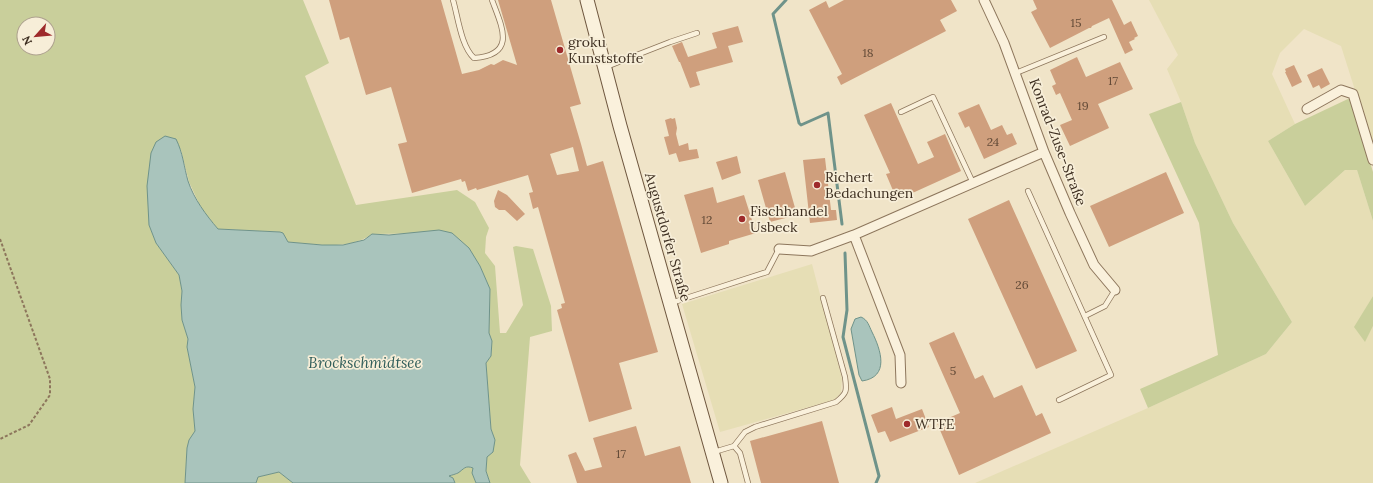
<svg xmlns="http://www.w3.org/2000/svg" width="1373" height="483" font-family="Lora,serif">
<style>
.farmland{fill:#e6deb5}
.green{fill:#c9cf9b;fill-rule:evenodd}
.water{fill:#a9c4bc;stroke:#6f938a}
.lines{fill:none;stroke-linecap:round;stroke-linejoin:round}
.stream{stroke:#6f938a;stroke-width:3}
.building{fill:#cf9f7d;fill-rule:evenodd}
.lane-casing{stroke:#8d765c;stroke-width:6}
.street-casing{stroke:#8d765c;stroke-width:11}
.secondary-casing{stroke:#6f573f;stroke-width:15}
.path{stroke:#8d765c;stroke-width:2;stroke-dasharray:3 2;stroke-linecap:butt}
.lane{stroke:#faf1dc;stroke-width:4.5}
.street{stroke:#faf1dc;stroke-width:9}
.secondary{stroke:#faf1dc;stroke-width:13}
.poi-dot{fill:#9e2a2b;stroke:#f7eed8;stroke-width:1.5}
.labels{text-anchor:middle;stroke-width:3.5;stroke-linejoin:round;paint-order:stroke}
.number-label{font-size:12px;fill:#624a37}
.poi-label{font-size:14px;fill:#3d2e20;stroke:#f7eed8;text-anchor:start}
.street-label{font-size:14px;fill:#3d2e20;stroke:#f7eed8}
.water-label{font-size:15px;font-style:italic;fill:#2f5d5a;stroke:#f7eed8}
</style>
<rect width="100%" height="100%" fill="#f0e4c8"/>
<path class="farmland" d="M1149,0H1373V147L1341,46L1304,29L1280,53L1272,74L1295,124L1268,141L1305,206L1345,170H1357L1373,221V296L1355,327L1365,341L1373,326V483H975L1148,408L1266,354L1292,322L1233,223L1195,143L1181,102L1167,69L1178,55Z
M812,264L842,378L841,393L834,400L720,432L682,304Z"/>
<path class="green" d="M0,0H303L329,63L305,76L356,205L457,190L475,202L489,228L486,237L485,253L495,266L500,333H506L523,305L513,247L516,246L533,249L551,306L552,331L530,337L520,465L531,483H490L486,471L487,457L494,444L495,440L491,429L486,363L491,356L492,341L489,333L490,289L480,266L468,248L452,233L372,234C348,251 316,244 288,242L283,233L280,232L218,229L202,210L189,182L181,150L149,225L156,243L179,275L182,291L181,305L182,320L188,339L187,347L195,387L193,409L195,431L189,440L187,448L185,483H0ZM24,24H48V48H24Z
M1350,98L1373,172V221L1357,170H1345L1305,206L1268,141L1295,124Z
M1181,102L1195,143L1233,223L1292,322L1266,354L1148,408L1140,389L1218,355L1199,223L1149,114Z
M1373,296V326L1365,342L1354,327Z
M469,467L473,468L474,478L476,483H455L453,478L448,476L457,474L463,468Z
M279,472L293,483H256L258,477Z"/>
<path class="water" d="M165,136L176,139C183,153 184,167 188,181C194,199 206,215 218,229L280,232L283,233L288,242L322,245H343L364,240L372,234L389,235L439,230L452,233L469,248L480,266L490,289L489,333L492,341L491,356L486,363L491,429L495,440L493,452L487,457L486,471L490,483H476L472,473L473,468C465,465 464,469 458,473C456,474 452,475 449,476L453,478L455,483H293L279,472L258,477L256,483H185L187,448L189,440L195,431L193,409L195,387L187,347L188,339L182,320L181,305L182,291L179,275L156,243L149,225L147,186L151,153L156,142Z
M861,317C868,320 869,326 872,332C881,350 890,377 862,381L859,375L851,329L855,319Z"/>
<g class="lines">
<path class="stream" d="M786,0L773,14L799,123L801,125L828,113L842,224
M845,253L847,310L843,337L879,476L876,483"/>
</g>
<path class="building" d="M329,0H441L462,74L479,70L491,64L494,65L503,60L517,65L498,0H551L581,104L570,107L581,144L587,166L603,161L658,352L619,363L632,409L589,422L557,310L562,308L561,304L565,303L538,207L533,209L529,193L533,192L528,175L477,190L476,188L468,191L465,181L462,182L461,179L412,193L398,144L407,142L391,87L366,95L349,37L340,40ZM573,147L579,171L557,175L550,154Z
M844,0H951L957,11L940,20L946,31L841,85L837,77L842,74L809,10L826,1L829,8Z
M1033,0H1112L1124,25L1131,21L1138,36L1134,38L1135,39L1129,42L1133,50L1125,54L1109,18L1092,26L1091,28H1089L1050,48L1031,12L1037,9Z
M738,26L743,42L728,46L733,62L696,72L700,85L690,88L680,62H679L672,46L682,42L688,57L717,48L712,33Z
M1077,57L1086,77L1120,62L1133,89L1098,104L1109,128L1070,146L1060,125L1072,120L1060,93L1056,95L1052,86L1056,84L1050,70Z
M1294,65L1302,82L1292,87L1285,72H1286L1285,69Z
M1322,68L1330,84L1321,89L1319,85L1313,88L1307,75Z
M891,103L918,164L934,157L927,142L945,134L961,171L897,200L886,174L890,173L864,115Z
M979,104L991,130L1002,125L1007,135L1012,133L1017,144L984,159L969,126L965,128L958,113Z
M671,118L672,119L675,118L677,128L676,134L679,146L688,143L689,150L697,149L699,158L679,162L676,153L669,155L664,137L669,136L665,120Z
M737,156L741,173L722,180L716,162Z
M825,158L831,210H836L837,220L810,223L803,160Z
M785,172L797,215L770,222L758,180Z
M1166,172L1184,213L1109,247L1090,206Z
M713,187L717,203L744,195L756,233L729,241V244L701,253L684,195Z
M498,190L507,195L525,214L517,221L505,210H499L495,207L494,201Z
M1009,200L1077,351L1036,369L968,219Z
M954,332L975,379L983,375L994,398L1022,385L1036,416L1042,413L1051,433L959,475L937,423L960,413L929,343Z
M892,407L896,419L922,409L929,427L890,442L885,431L878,433L871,415Z
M822,421L839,483H761L750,441Z
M636,426L645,456L680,446L691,483H577L568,455L576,452L585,471L602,467L593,438Z"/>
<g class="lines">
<defs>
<path id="lane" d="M453,0C458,17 461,46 474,58C517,55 502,27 492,0
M606,67L670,42L697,33
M1016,73L1104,37
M901,112L933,97L973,183
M1028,191L1111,375L1059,400
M671,303L767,272L779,249
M1085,316L1105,306L1115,290
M734,446L740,453L748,483
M714,452L734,446L745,432L755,427L836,402C847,393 847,391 845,377L823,298"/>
<path id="street" d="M984,0L1004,43L1044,152L1070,213L1094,265L1115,290
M1307,109L1341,90L1353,94L1373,160
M854,235L900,355L901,383
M779,249L811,251L854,235L1044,152"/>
<path id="secondary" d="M587,0L620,126L721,483"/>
</defs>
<use href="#lane" class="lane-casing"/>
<use href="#street" class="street-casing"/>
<use href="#secondary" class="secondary-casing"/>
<path class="path" d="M0,239L50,379V395L29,425L0,439"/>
<use href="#lane" class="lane"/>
<use href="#street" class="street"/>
<use href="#secondary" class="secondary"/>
</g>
<g class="poi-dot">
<circle cx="560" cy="50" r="4"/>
<circle cx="817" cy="185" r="4"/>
<circle cx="742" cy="219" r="4"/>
<circle cx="907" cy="424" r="4"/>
</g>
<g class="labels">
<g class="number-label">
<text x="1076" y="27">15</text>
<text x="868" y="57">18</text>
<text x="1113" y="85">17</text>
<text x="1083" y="110">19</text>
<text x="993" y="146">24</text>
<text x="707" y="224">12</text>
<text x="1022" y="289">26</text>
<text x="953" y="375">5</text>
<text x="621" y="458">17</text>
</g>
<g class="poi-label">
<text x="568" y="47">groku<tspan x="568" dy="16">Kunststoffe</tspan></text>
<text x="825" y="182">Richert<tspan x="825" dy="16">Bedachungen</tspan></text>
<text x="750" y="216">Fischhandel<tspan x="750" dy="16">Usbeck</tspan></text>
<text x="915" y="429">WTFE</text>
</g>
<g class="street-label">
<text transform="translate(1058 142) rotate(69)" y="5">Konrad-Zuse-Straße</text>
<text transform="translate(668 237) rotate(74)" y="5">Augustdorfer Straße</text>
</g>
<g class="water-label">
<text x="365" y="368">Brockschmidtsee</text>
</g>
</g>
<g transform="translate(36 36) rotate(243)"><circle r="19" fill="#f7eed8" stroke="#ada18e"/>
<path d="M0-3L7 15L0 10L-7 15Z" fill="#9e2a2b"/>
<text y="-6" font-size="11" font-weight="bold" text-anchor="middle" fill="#3d2e20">N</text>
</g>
</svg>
